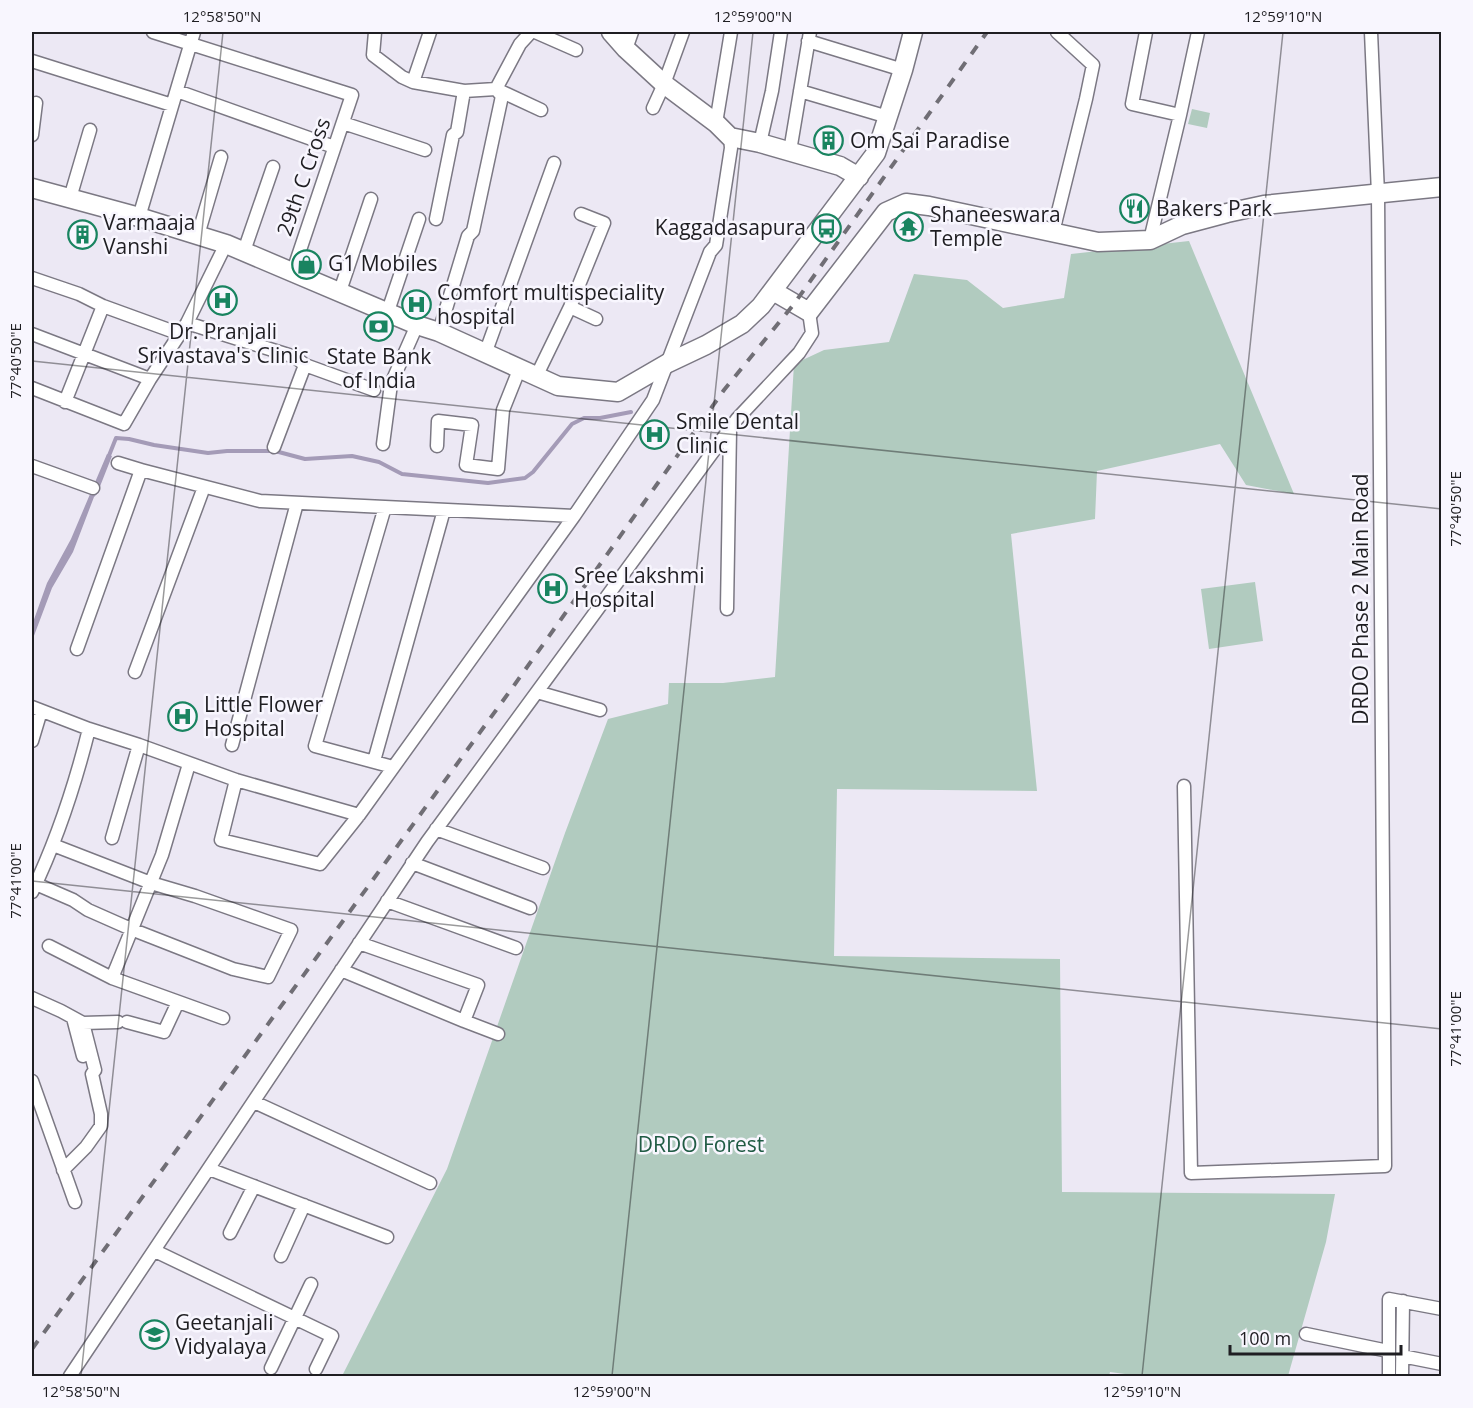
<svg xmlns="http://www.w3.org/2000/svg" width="1473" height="1408" font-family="'Open Sans',sans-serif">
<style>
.green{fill:#b1cbbf}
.water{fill:#a49bb7}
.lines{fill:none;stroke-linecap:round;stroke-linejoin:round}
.stream{stroke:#a49bb7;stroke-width:4}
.street-casing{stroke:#7b7883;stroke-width:15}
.secondary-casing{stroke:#7b7883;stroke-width:21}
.street{stroke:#fff;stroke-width:12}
.secondary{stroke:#fff;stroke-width:18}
.rail{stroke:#706e75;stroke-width:4;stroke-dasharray:10 10;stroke-linecap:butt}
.ticks{fill:none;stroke:#1f1e22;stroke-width:1.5;stroke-opacity:0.45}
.labels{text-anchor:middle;stroke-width:5;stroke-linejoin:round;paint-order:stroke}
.poi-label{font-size:21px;fill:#1f1e22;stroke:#f8f6fe;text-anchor:start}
.street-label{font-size:21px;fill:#1f1e22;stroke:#f8f6fe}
.park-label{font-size:21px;fill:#205b44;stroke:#f8f6fe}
.neatline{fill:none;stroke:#1f1e22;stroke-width:2}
.ticks-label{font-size:15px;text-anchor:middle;fill:#1f1e22}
</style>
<rect width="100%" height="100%" fill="#ece8f4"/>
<path class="green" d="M1192,109L1210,113L1207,128L1188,124Z
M1189,241L1294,494L1246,485L1220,444L1097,471L1095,519L1011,534L1037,791L837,789L834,956L1060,959L1062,1192L1335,1194L1326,1242L1288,1376H1140L1110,1372L1109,1376H342L447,1169L565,833L608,719L668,704L669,683H723L775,677L794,364L824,350L889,342L914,274L967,280L1003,308L1064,298L1071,254Z
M1255,582L1263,641L1209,649L1201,589Z"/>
<path class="water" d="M107,454L112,456L97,494L94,497L73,552L52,588L32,641V625L47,583L71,539Z"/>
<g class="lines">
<path class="stream" d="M108,458L116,438L129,439L154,445L208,453L227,451H275L305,459L352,456L379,462L402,474L488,483L525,478L533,472L572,424L584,418H600L631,412"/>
<defs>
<path id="street" d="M153,32L352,95L293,271
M375,32L373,55L402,77L413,82L464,91L496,89L541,110
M535,32L576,50
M1146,32L1132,104L1180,115
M808,41L903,70
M626,49L632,32
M32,61L172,105
M413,82L430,32
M177,91L334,147
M800,91L888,117
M653,108L664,84L683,32
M343,123L425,150
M716,123L731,32
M32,135L36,103
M760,143L772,91L781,32
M790,151L810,32
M70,198L90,130
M139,217L194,32
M436,219L453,135L457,132L464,91
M1053,232L1086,99L1093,65L1057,32
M198,235L221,157
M1150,240L1180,115L1198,32
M244,251L273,167
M32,278L79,294L103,306L180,334
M340,291L371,199
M570,307L596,319
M388,311L419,219
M187,323L295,357L305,365L374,390
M439,332L468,236L473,231L502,96L496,89L520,44L531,32
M32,334L150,379
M485,354L554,163
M536,377L570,307L604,223L581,214
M32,388L124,424L150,379L187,323L226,244
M65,402L103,306
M383,444L391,384L417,325
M437,446L438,421L472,425L466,465L498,469L503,410L519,370
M274,447L305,365
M118,463L141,470
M32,466L93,488
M385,507L315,746L393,767
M727,609L730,430
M77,649L141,470L260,501L574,516
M135,672L204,487
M537,692L600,710
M32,707L89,729L139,745L236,780L359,815
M32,741L41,711
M232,745L297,503
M374,761L444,510
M236,780L221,840L320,864L359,815L574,516L653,400L710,252L716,245L731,148L730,137
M1184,786L1191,1173L1385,1166L1378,194L1371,32
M436,829L543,868
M112,838L139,745
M412,863L530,908
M36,884L73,900L88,910L131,929L233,969L268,977L291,930L195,896L151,883L53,845
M32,892C57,840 75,785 89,729
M387,901L516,948
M359,943L478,985L464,1021L498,1034
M49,946L112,978L223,1018
M341,970L464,1021
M112,978L162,855L189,764
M32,998L61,1011L83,1023L118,1022
M73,1018L83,1056
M127,1022L164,1032L178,1002
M32,1081L75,1202
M254,1102L430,1183
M209,1169L387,1237
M63,1170L86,1147L101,1126V1114L92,1074L95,1070L83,1023
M230,1233L254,1186
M155,1251L332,1336L316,1369
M281,1256L304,1205
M1306,1334L1388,1351
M1402,1356L1442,1364
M271,1368L311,1284
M70,1376L427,842L737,419L799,353L812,333L809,312
M1389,1376V1299L1442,1309
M1402,1376L1403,1301"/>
<path id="secondary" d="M611,32L626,49L664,84L716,123L730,137L760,143L840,166L859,177
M32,188L139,217L226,244L417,325L439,332L558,386L618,392L668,363L706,345L742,324L761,306L876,153L903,70L913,32
M773,291L809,312L886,212L906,203L929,206L1098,242L1150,240L1182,225L1227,213L1264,205L1442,187"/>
</defs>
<use href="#street" class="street-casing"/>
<use href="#secondary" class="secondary-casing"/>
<use href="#street" class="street"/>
<use href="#secondary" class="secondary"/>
<path class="rail" d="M32,1349L510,691L724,390L794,304L987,32"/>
</g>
<path class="ticks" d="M32,361L1442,509M32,881L1442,1029M81,1376L223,32M612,1376L753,32M1142,1376L1283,32"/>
<defs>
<symbol id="building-ring" viewBox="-11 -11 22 22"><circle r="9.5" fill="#f8f6fe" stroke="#198460" stroke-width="1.5"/><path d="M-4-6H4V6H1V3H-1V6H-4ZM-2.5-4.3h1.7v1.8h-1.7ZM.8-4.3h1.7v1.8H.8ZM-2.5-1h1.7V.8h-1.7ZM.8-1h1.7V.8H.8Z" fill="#198460"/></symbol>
<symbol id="restaurant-ring" viewBox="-11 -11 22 22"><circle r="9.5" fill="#f8f6fe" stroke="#198460" stroke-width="1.5"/><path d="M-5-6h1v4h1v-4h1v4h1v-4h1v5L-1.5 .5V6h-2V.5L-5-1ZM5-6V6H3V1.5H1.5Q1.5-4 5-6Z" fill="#198460"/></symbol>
<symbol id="temple-ring" viewBox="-11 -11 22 22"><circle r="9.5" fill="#f8f6fe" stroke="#198460" stroke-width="1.5"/><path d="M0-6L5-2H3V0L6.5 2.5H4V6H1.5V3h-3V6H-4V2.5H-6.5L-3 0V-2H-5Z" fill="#198460"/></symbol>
<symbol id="bus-ring" viewBox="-11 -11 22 22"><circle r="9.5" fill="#f8f6fe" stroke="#198460" stroke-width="1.5"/><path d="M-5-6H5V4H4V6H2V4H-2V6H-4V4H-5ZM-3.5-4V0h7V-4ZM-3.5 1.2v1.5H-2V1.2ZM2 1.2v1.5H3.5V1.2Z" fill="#198460"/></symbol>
<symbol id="shop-ring" viewBox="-11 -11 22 22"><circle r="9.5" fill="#f8f6fe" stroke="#198460" stroke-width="1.5"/><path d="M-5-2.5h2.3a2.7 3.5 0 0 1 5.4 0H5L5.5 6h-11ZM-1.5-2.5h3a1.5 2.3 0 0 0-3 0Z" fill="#198460"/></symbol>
<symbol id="hospital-ring" viewBox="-11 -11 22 22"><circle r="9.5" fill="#f8f6fe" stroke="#198460" stroke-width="1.5"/><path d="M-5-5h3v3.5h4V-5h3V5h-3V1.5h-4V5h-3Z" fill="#198460"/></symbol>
<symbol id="bank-ring" viewBox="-11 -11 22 22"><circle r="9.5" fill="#f8f6fe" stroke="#198460" stroke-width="1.5"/><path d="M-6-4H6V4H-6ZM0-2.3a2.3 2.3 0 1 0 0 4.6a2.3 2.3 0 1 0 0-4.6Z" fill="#198460"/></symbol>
<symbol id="school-ring" viewBox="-11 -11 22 22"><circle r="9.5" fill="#f8f6fe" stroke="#198460" stroke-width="1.5"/><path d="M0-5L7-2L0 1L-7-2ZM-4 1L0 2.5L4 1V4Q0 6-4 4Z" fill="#198460"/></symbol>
</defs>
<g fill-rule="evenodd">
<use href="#building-ring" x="812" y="124" width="33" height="33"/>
<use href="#restaurant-ring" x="1118" y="192" width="33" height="33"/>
<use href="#temple-ring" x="892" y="210" width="33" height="33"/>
<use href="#bus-ring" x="810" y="212" width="33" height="33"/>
<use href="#building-ring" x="66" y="218" width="33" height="33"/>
<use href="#shop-ring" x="290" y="248" width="33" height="33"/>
<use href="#hospital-ring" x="206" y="284" width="33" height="33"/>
<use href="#hospital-ring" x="400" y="288" width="33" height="33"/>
<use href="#bank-ring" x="362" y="310" width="33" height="33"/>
<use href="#hospital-ring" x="638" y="418" width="33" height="33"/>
<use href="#hospital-ring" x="536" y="572" width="33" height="33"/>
<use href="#hospital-ring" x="166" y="700" width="33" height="33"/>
<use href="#school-ring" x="138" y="1318" width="33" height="33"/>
</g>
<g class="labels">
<g class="poi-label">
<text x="850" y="148">Om Sai Paradise</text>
<text x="1156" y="216">Bakers Park</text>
<text x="930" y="222">Shaneeswara<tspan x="930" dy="24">Temple</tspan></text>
<text x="103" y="230">Varmaaja<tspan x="103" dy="24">Vanshi</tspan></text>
<text x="806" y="235" text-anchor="end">Kaggadasapura</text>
<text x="328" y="271">G1 Mobiles</text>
<text x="437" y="300">Comfort multispeciality<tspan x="437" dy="24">hospital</tspan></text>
<text x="223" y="339" text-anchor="middle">Dr. Pranjali<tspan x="223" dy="24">Srivastava's Clinic</tspan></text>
<text x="379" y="364" text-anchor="middle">State Bank<tspan x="379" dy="24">of India</tspan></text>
<text x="676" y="429">Smile Dental<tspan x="676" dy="24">Clinic</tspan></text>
<text x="574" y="583">Sree Lakshmi<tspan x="574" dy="24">Hospital</tspan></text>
<text x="204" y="712">Little Flower<tspan x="204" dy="24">Hospital</tspan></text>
<text x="175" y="1330">Geetanjali<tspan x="175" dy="24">Vidyalaya</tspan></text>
</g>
<g class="street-label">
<text transform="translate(304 177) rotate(-71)" y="7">29th C Cross</text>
<text transform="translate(1361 599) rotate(-90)" y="7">DRDO Phase 2 Main Road</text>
</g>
<g class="park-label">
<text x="701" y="1152">DRDO Forest</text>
</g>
</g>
<rect width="1473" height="1408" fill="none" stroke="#f8f6fe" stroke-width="66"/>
<path d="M1230 1345v9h171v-9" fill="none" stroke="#1f1e22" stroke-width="3"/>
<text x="1239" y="1345" font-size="18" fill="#1f1e22" stroke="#f8f6fe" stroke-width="4.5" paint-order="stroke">100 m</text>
<rect x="33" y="33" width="1407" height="1342" class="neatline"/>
<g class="ticks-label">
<text x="222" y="22">12°58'50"N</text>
<text x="753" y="22">12°59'00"N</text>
<text x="1283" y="22">12°59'10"N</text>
<text transform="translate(16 361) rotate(-90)" y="5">77°40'50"E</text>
<text transform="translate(1456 509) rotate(-90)" y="5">77°40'50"E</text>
<text transform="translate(16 881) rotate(-90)" y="5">77°41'00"E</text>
<text transform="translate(1456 1029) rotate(-90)" y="5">77°41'00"E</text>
<text x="81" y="1397">12°58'50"N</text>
<text x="612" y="1397">12°59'00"N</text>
<text x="1142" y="1397">12°59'10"N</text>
</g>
</svg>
